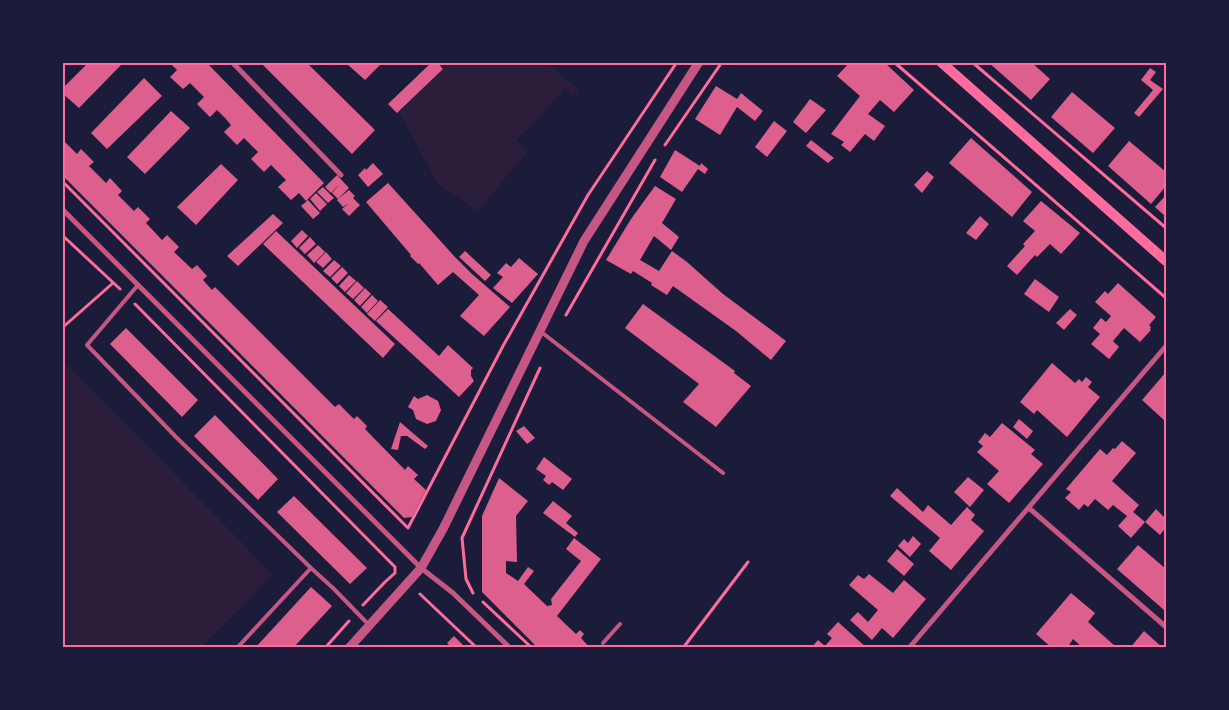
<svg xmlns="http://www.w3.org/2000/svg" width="1229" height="710" font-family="Rubik,sans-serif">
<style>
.green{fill:#2a1e3b}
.building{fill:#dd5f8e}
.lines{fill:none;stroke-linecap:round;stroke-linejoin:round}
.path{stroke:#ff6b9d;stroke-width:3}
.service{stroke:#c65784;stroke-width:4}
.minor{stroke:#c65784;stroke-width:5}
.tertiary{stroke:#c65784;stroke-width:9}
.secondary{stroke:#ff6b9d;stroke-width:10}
.neatline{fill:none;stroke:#ff6b9d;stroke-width:2}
</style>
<rect width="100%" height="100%" fill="#1b1b3a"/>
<path class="green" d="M450,62L547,63L579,90L573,96L565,89L516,141L529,150L478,211L438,184L399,113Z
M68,365L273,574L202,647H70L63,638L62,370Z"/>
<path class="building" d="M89,62H121L122,64L79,108L62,93V89Z
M169,62H206L324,183L306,201L299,193L291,200L278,187L286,180L271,165L264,172L251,159L258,152L244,138L237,145L224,132L231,125L225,118L217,110L210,117L197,104L204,97L190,83L183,89L170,77L177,70Z
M260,62H306L375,130L352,154Z
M349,62H383L365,80L347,64Z
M432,62H437L443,69L397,113L388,104Z
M850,62H884L914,90L894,112L880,100L868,114L885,126L874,141L865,134L850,152L841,145L844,142L831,134L860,96L837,76Z
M988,62H1031L1050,79L1031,100Z
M1150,68L1156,72L1150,80L1163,89L1139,117L1134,113L1153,90L1141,80Z
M144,78L162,96L107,149L91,133Z
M716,86L737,99L741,93L763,111L755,121L737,107L720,135L695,119Z
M1072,92L1115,128L1093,153L1051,117Z
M810,99L826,110L806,133L793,122Z
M171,111L190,128L145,174L127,157Z
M774,121L787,131L767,157L755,147Z
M971,138L1032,192L1012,217L949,163Z
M62,139L77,154L81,149L94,162L89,166L106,183L110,178L122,191L118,195L134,211L138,207L150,219L146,223L162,240L167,235L179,247L174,252L192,269L197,265L207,276L203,280L212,290L215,287L335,407L339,404L354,419L357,416L367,426L365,429L405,470L408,466L418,475L414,479L426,490L412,517L404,518L62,175Z
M811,140L834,158L828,163L806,146Z
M1129,141L1166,172V186L1151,204L1108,166Z
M675,150L700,166L701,163L708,169L705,174L698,169L682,192L660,177Z
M373,163L383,174L368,187L358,175L365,168L366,170Z
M221,164L238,180L196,225L177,207Z
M927,171L934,177L922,193L914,185Z
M337,175L349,188L338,199L332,193L341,183L331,193L325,187Z
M388,183L455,257L472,274L510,307L484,336L460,316L479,295L453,272L438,285L419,263L418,264L410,256L411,255L366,202Z
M655,186L676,199L662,223L679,237L671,250L654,236L640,260L659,271L672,251L687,262L723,294L786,341L771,360L736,331L673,286L667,295L651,285L652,283L633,271L631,274L606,260L631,219Z
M323,187L334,198L328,203L317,192Z
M349,190L355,196L353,198L360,205L349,216L342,209L349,203L343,207L337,200Z
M316,193L327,204L320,211L310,199Z
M1166,195V217L1155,207Z
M308,200L320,213L313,219L301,206Z
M1041,201L1080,233L1061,254L1050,244L1037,257L1035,255L1017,275L1007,266L1025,246L1023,244L1035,231L1023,221Z
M273,214L283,223L238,266L227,256Z
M980,216L989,224L976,240L966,233Z
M302,230L308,236L297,248L291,241Z
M276,231L395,344L383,358L263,244Z
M310,237L316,244L305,254L299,248Z
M318,245L325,252L314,263L307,255Z
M465,251L491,275L485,281L459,257Z
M326,252L332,259L323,268L316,262Z
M519,258L538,274L512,303L493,288L503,277L497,273L506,263L511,267Z
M334,260L341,266L330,277L323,271Z
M342,267L348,273L337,284L331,278Z
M349,275L356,281L345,292L339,286Z
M1035,279L1059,297L1049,312L1024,294Z
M357,281L364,288L353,299L346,293Z
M1118,283L1156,317L1149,325L1151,327L1150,329L1151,330L1140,342L1124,328L1113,341L1119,347L1109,359L1091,344L1100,334L1093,328L1101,318L1106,322L1111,316L1095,302L1105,291L1108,294Z
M365,288L371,294L360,306L354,300Z
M372,295L378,301L367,313L361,307Z
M380,300L388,307L375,321L367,314Z
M643,304L735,371L734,373L751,386L716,427L683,402L699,384L625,328Z
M388,309L439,356L448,345L473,368L471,370V376L474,381L459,397L376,321Z
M1070,309L1077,315L1064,330L1056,323Z
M126,328L198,400L182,417L110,344Z
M1052,363L1075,383L1079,379L1082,382L1086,377L1092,382L1088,387L1100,397L1067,437L1037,410L1034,414L1020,402Z
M1166,372V417L1164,420L1142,400Z
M427,395L438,401L441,410L436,421L427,424L416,419L413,410L408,407L414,396L418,399Z
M215,415L278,479L258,500L194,436Z
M1019,419L1033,431L1027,439L1013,427Z
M400,422L428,446L425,449L407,436H401L398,450L391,449Z
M1002,423L1035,450L1031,454L1043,464L1009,503L987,484L999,471L977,452L983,446L978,442L985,433L990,437Z
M524,426L535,438L527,444L516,431Z
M1122,441L1136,453L1112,481L1139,505L1133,512L1145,522L1156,509L1166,519V527L1160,535L1145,522L1131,538L1118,526L1127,516L1113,505L1108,510L1095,499L1088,507L1084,504L1079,510L1065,498L1071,492L1066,489L1100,449L1107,455L1113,448L1115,449Z
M544,457L572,479L563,490L552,482L549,485L543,480L546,476L536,469Z
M968,477L984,490L970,507L954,492Z
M499,478L528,501L516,516L517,562L506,561V573L518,581L528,567L534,571L524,584L547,606L552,605L551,599L581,561L566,549L574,538L601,559L557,616L576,634L580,630L584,634L581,638L590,648H538L482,592V516Z
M897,488L923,512L928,505L951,525L967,507L975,515L971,520L984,531L951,570L929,551L940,538L890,496Z
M294,496L367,568L350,584L277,512Z
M553,501L572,516L566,523L578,533L575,537L543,513Z
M913,536L921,544L910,557L898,546L904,539L908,543Z
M1138,545L1166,569V607L1164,610L1117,569Z
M897,549L914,564L904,576L887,561Z
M869,574L893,593L904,580L926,599L893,638L882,628L872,640L850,620L858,612L868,622L878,610L849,585L858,575L864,579Z
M311,587L332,606L293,648H255Z
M1071,593L1095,613L1088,622L1115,646L1114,648H1083L1073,639L1067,648H1052L1036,634Z
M838,622L867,648H811L818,640L825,646L832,638L827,634Z
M1144,631L1163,648H1130Z
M454,636L465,647L464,648H452L447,643Z"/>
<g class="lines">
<path class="path" d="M894,62L1166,298
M972,62L1166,228
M665,145L722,62
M62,181L408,528L503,346L588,195L677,62
M62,235L120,289
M135,304L395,567V573L385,582L363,605
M566,315L655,160
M62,328L113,283
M473,593L466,579L462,538L540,368
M420,594L477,648
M483,602L532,648
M325,648L349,621
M683,648L748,562"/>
<path class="service" d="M138,285L87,345L176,437L311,568L237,648
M540,331L723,473
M311,568L334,589L369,625
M603,643L620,624"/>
<path class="minor" d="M232,62L341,175
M62,209L421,568L453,593L510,648
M1029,508L1166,627
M909,648L1166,346"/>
<path class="tertiary" d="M349,648L421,568L443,529L584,241L699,62"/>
<path class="secondary" d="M941,62L1166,261"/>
</g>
<rect width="1229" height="710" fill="none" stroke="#1b1b3a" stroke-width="128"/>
<rect x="64" y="64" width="1101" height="582" class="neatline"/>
</svg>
